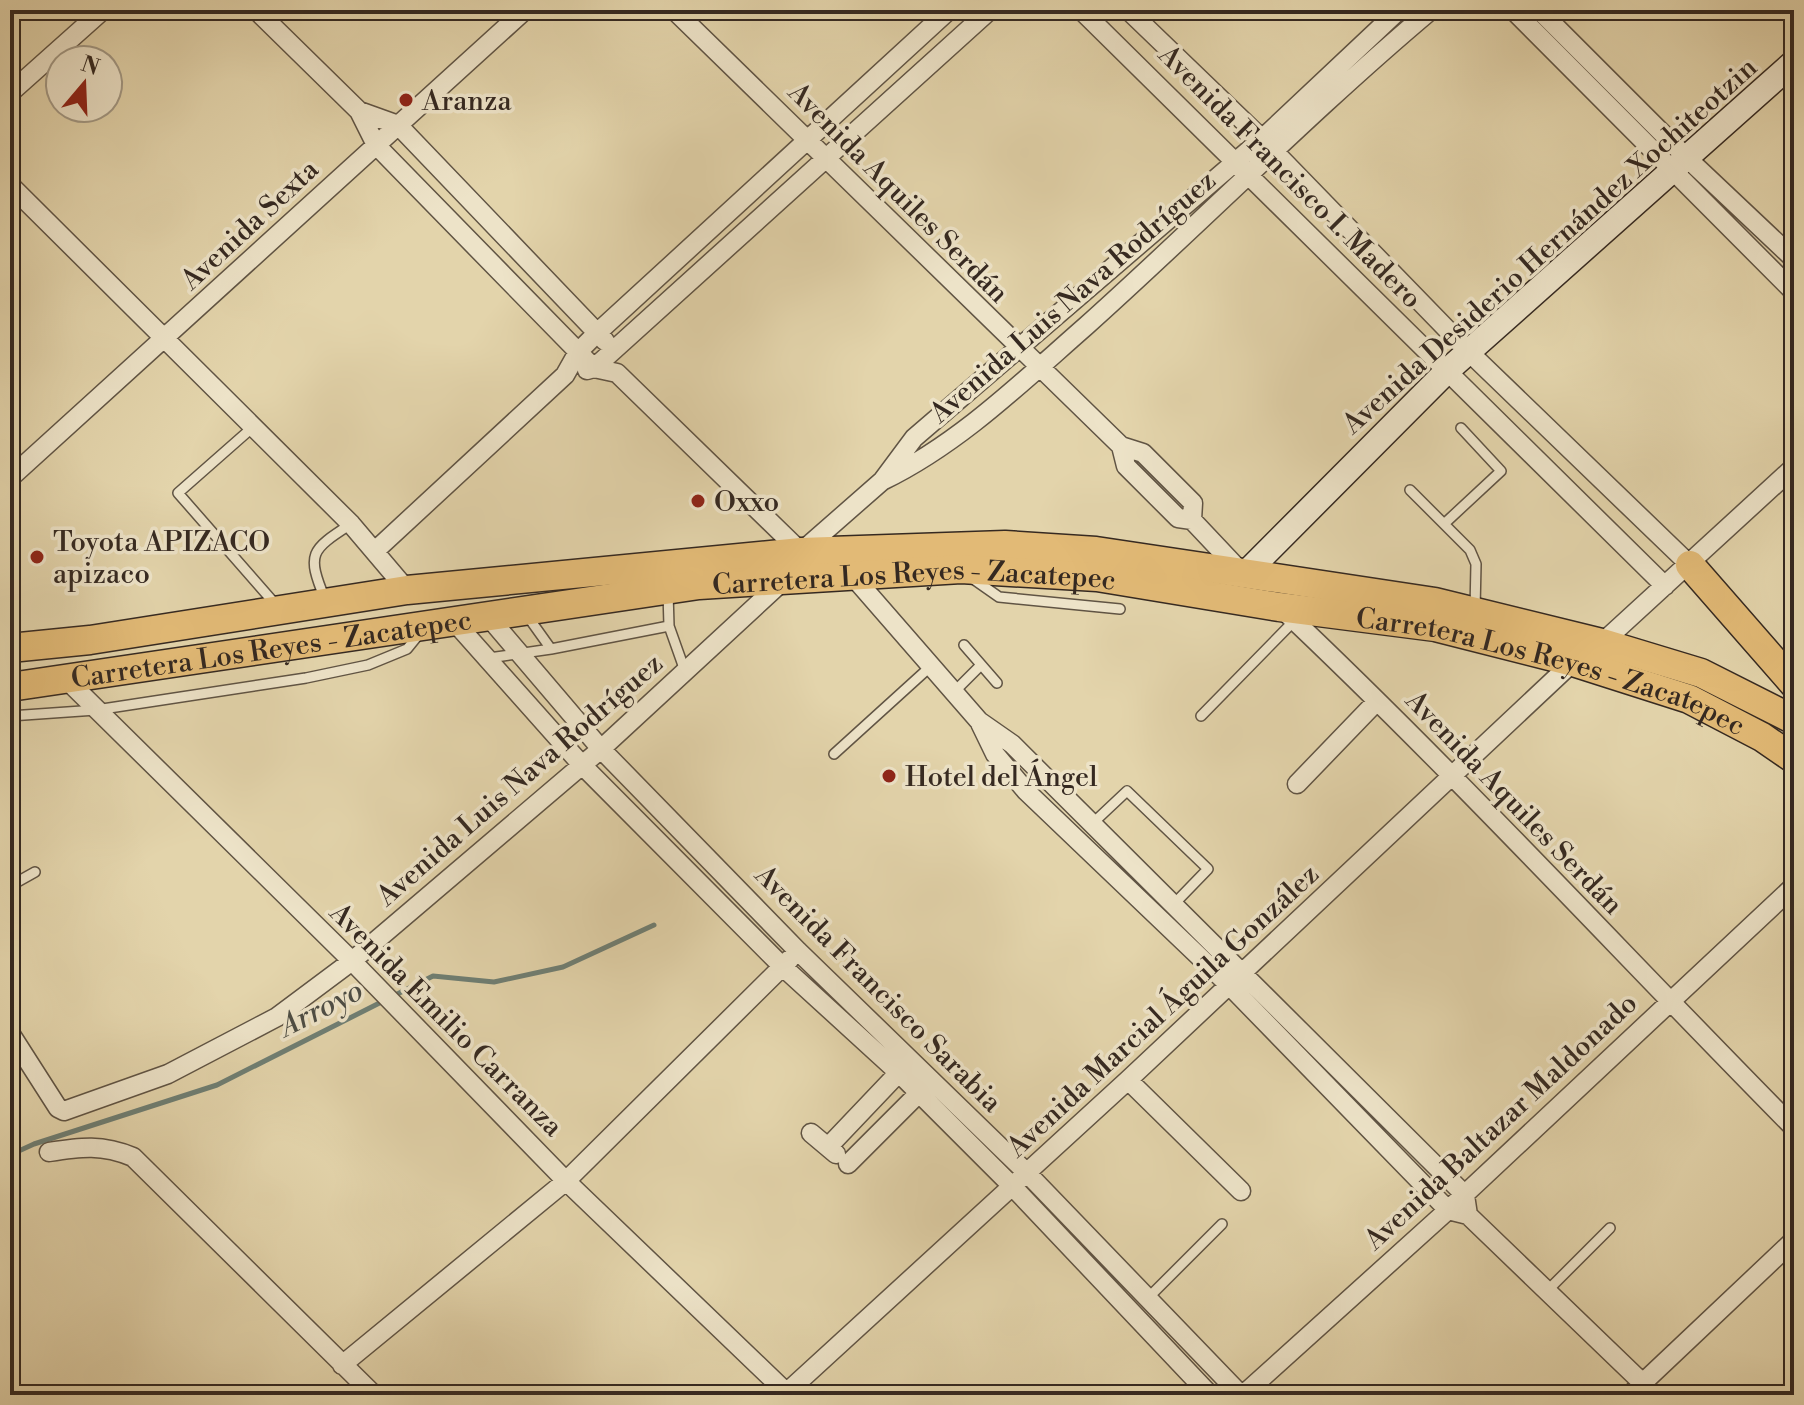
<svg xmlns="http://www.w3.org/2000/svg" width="1804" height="1405" font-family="'Libre Bodoni',serif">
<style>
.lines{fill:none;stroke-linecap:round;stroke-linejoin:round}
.stream{stroke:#6f7f74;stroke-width:5}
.service-casing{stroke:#605444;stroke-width:12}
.minor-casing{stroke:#605444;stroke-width:21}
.tertiary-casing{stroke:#605444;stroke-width:25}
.secondary-casing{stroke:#352921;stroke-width:27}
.primary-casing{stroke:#352921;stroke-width:31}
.service{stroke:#ede3c8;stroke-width:9}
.minor{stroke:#ede3c8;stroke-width:18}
.tertiary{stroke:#ede3c8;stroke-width:22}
.secondary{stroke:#ede3c8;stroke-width:24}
.primary{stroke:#e2ba76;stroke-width:28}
.poi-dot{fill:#8f2418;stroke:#ede3c8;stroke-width:3}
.labels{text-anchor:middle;stroke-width:7;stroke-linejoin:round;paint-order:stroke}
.poi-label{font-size:28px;fill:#352921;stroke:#ede3c8;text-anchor:start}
.street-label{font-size:28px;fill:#352921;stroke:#ede3c8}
.water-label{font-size:30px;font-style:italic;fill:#4d4d44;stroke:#ede3c8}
</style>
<rect width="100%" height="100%" fill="#e3d4ab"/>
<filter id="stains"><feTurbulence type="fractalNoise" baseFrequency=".0025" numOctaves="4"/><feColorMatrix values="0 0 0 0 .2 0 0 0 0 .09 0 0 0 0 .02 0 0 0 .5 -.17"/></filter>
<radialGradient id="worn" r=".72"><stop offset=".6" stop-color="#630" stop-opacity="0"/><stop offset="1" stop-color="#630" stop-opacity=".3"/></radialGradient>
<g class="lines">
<path class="stream" d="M10,1155L34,1144L217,1085L433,976L494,982L563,967L654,925"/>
<defs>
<path id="service" d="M253,427L178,493L276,605
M1410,490L1470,550L1476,564L1475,609
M1444,524L1501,471L1461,428
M969,576L999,597L1120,609
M325,599C306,553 311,550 351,524
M526,614L551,649L669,626L668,592
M669,626L685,671
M964,645L997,683
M489,658L551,649
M954,692L981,665
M10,716L96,710L306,678L368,665L407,649L420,633
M1201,716L1294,621
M834,754L931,666
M1093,823L1127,791L1208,869L1175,903
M10,886L35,872
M1547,1291L1610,1228
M1148,1298L1222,1224"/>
<path id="minor" d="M256,10L359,111L376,145L594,368L617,373L801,552L882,481L914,438L1262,139L1399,10
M674,10L1121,446L1143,453L1193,503L1192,520
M1081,10L1665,586
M1128,10L1262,139L1469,352L1690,565
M1513,10L1794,292
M1539,10L1688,159L1794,259
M10,93L103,10
M359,111L398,125L605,341
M10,185L351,524L407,590
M587,370L594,368L990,10
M1121,446L1126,466L1178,518L1192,520L1242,573
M10,478L525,10
M884,480C960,443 1023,381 1086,326C1202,222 1312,110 1431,10
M376,550L565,375L578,352L597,333L949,10
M851,574L979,721L1012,744L1465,1195L1468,1215
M1279,606C1457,774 1622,954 1794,1128
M486,614L601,749L798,951L1027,1173L1241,1395
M452,619L581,764L783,967L898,1072L1013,1187L1210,1395
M1602,643L1794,467
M67,680L352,961L566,1181L789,1395
M979,721L995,754L1026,791L1229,985L1448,1210L1468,1215L1655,1395
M1297,784L1377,701
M10,1033L58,1108L64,1111L168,1074L277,1017L352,961L601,749L784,580
M1128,1080L1241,1191
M811,1133L836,1154
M828,1147L906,1065
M49,1152C81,1147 102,1144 133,1157L374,1395
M848,1164L925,1087
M342,1365L566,1181L790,959
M784,1395L1128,1080L1573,662
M1243,1395L1448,1210L1794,886
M1630,1395L1794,1240"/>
<path id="tertiary" d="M1792,10L1794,12"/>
<path id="secondary" d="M1244,575L1448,370L1794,62"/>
<g id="primary">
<path d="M1690,565L1794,684"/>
<path d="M10,648L90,640L407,590L801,552L1005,545L1096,551L1435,602L1602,643L1701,673L1794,720"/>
<path id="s1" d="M10,687L699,585L961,569L1097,577L1279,607L1435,627L1573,662L1689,699L1762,737L1794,759"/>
</g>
</defs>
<use href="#service" class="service-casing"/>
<use href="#minor" class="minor-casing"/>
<use href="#tertiary" class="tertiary-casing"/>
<use href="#secondary" class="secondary-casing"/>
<use href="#primary" class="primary-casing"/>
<use href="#service" class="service"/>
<use href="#minor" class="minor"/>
<use href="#tertiary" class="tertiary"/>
<use href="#secondary" class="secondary"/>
<use href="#primary" class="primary"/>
</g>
<g class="poi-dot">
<circle cx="406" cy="100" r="8"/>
<circle cx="698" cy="501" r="8"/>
<circle cx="37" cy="557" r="8"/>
<circle cx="889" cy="776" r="8"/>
</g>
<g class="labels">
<g class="poi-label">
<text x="422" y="110">Aranza</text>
<text x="714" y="511">Oxxo</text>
<text x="53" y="551">Toyota APIZACO<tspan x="53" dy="32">apizaco</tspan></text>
<text x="905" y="786">Hotel del Ángel</text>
</g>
<g class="street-label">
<text transform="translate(1291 176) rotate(45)" y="10">Avenida Francisco I. Madero</text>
<text transform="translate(899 192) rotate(45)" y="10">Avenida Aquiles Serdán</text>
<text transform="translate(249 224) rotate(-43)" y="10">Avenida Sexta</text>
<text transform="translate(1549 245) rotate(-42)" y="10">Avenida Desiderio Hernández Xochiteotzin</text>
<text transform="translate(1072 296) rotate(-41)" y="10">Avenida Luis Nava Rodríguez</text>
<text dy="10" stroke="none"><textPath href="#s1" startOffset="912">Carretera Los Reyes - Zacatepec</textPath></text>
<text dy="10" stroke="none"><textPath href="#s1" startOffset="264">Carretera Los Reyes - Zacatepec</textPath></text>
<text dy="10" stroke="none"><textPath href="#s1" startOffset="1560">Carretera Los Reyes - Zacatepec</textPath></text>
<text transform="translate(519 779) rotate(-41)" y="10">Avenida Luis Nava Rodríguez</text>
<text transform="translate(1515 802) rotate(46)" y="10">Avenida Aquiles Serdán</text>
<text transform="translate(879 988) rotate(45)" y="10">Avenida Francisco Sarabia</text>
<text transform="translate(1162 1010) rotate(-43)" y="10">Avenida Marcial Águila González</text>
<text transform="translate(447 1019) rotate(45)" y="10">Avenida Emilio Carranza</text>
<text transform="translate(1500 1121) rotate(-43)" y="10">Avenida Baltazar Maldonado</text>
</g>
<g class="water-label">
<text transform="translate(321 1008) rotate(-27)" y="10">Arroyo</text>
</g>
</g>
<rect width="1804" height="1405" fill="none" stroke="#e3d4ab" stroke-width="40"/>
<rect x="12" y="12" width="1780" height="1381" fill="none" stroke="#352921" stroke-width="4"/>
<rect x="20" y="20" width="1764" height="1365" fill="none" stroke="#352921" stroke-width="2"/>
<g transform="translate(84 84) rotate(19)"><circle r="38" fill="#ede3c8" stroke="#a39985" stroke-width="2"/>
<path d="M0-6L14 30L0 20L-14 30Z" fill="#8f2418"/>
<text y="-12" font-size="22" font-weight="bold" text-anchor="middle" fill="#352921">N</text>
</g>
<rect width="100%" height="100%" filter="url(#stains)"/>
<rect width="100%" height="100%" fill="url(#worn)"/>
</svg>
